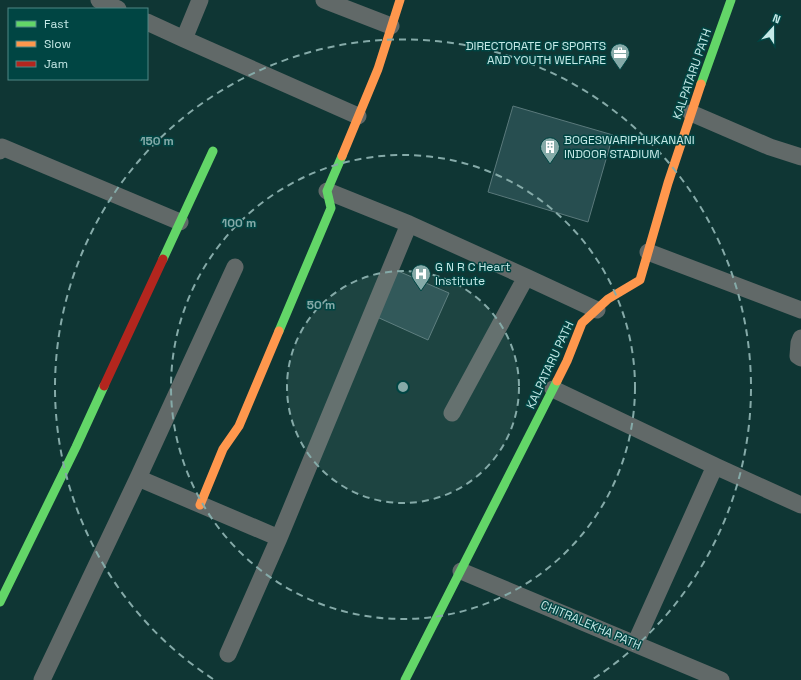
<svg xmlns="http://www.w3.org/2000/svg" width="801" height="680" font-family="'Space Grotesk',sans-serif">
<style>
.building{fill:#274e50;stroke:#5a797b}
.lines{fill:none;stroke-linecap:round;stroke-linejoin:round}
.street{stroke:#616968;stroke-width:17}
.fast{stroke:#63d668;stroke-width:9}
.slow{stroke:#ff974d;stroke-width:9}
.jam{stroke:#b3261e;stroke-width:9}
.ring{fill:none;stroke:#85aaa8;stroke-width:2;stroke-dasharray:7 5}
.labels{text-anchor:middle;stroke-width:3;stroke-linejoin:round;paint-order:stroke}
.poi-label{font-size:12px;fill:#c5e9e7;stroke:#004543;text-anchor:start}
.street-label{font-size:12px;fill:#c5e9e7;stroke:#004543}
.centre{fill:#85aaa8;stroke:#004543;stroke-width:2}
.ring-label{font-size:12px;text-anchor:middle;font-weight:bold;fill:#85aaa8;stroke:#004543;stroke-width:3;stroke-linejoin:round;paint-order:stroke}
</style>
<rect width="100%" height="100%" fill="#0f3634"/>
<path class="building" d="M513,106L613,135L588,222L488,192Z
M398,271L449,293L428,340L377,317Z"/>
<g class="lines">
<path class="street" d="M99,0L118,9
M324,0L391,26
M147,22L184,39L358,116
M184,39L200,0
M691,113L770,147L801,157
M0,151L2,147L180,222
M327,191L409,224L526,277L597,310
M648,252L801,310
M801,338L799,343L798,356L801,358
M553,389L715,466
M452,413L526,277
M138,478L279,538
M461,571L721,680
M635,644L715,466L801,505
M228,654L279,538L409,224
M42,680L138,478L235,267"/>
<path class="fast" d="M701,84L731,0
M163,259L213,151
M279,331L331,208L327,191L342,156
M0,602L76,447L104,386
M405,680L557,381"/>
<path class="slow" d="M342,156L378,69L400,0
M557,381L567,361L582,323L608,299L640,280L668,183L701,84
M200,505L223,449L239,426L279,331"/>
<path class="jam" d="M104,386L163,259"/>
</g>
<circle cx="403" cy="387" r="116" fill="#85aaa8" fill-opacity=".12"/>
<g class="ring">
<circle cx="403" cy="387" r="116"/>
<circle cx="403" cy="387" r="232"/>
<path d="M213 679A348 348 0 1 1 593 679"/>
</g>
<defs>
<symbol id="office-pin" viewBox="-11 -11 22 30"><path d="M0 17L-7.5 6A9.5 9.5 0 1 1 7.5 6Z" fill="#85aaa8" stroke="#004543"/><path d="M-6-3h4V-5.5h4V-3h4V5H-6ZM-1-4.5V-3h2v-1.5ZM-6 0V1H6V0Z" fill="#fff"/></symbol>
<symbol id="building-pin" viewBox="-11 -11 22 30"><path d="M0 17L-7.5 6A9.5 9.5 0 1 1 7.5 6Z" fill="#85aaa8" stroke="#004543"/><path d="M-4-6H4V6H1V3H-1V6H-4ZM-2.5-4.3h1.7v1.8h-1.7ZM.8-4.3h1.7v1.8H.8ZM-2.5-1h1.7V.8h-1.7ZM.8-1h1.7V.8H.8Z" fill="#fff"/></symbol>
<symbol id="hospital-pin" viewBox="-11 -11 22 30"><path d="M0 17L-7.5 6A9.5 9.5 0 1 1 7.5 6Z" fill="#85aaa8" stroke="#004543"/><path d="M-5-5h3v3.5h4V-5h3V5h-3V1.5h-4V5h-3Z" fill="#fff"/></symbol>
</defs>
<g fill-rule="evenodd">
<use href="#office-pin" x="609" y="42" width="22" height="30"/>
<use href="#building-pin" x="539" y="136" width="22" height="30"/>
<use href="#hospital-pin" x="410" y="263" width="22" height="30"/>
</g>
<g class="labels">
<g class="poi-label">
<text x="606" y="50" text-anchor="end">DIRECTORATE OF SPORTS<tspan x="606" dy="14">AND YOUTH WELFARE</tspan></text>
<text x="564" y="144">BOGESWARIPHUKANANI<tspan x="564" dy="14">INDOOR STADIUM</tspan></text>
<text x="435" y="271">G N R C Heart<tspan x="435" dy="14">Institute</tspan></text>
</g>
<g class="street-label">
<text transform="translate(692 74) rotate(-71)" y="4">KALPATARU PATH</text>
<text transform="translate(550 365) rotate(-65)" y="4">KALPATARU PATH</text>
<text transform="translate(591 625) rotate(23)" y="4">CHITRALEKHA PATH</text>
</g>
</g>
<circle cx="403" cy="387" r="6" class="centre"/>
<g class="ring-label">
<text x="157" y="145">150 m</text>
<text x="239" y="227">100 m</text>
<text x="321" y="309">50 m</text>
</g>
<rect x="8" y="8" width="140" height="72" fill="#004543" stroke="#4f8785"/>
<rect x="16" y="21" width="20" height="6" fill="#63d668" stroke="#4f8785"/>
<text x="44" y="28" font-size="12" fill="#c5e9e7">Fast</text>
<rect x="16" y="41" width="20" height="6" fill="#ff974d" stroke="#4f8785"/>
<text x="44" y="48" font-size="12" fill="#c5e9e7">Slow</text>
<rect x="16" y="61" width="20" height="6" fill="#b3261e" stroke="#4f8785"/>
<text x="44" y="68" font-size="12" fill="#c5e9e7">Jam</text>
<g transform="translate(773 28) rotate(21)" stroke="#004543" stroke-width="3" paint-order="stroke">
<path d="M0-3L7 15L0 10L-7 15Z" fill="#c5e9e7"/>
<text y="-6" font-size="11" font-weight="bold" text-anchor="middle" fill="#c5e9e7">N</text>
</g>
</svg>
